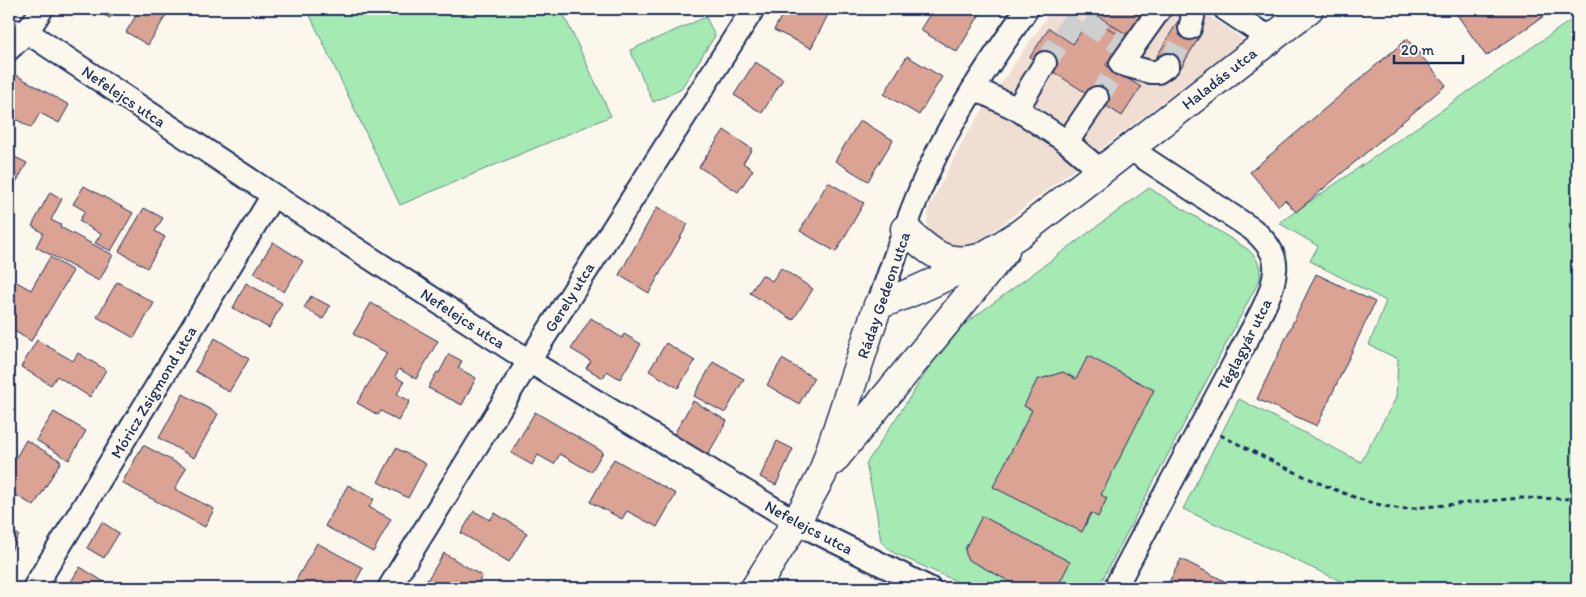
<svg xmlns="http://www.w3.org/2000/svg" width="1586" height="597" font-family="Itim,sans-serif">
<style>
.built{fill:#f1ded2}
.green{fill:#a5e9b3;stroke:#608c88}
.building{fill:#dba394;stroke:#1b2f5e}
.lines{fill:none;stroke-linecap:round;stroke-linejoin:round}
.minor-tunnel{stroke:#cecfd0;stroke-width:22;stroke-dasharray:22 11;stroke-linecap:butt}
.minor-casing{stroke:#1b2f5e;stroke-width:26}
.major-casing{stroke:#1b2f5e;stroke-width:31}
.path{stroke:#1b2f5e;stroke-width:3;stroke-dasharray:5 4;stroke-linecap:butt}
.minor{stroke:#fbf7ec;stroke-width:22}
.major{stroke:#fbf7ec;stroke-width:28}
.labels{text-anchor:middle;stroke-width:5;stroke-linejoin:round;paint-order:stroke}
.street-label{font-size:16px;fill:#1b2f5e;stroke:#fbf7ec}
</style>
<rect width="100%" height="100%" fill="#fbf7ec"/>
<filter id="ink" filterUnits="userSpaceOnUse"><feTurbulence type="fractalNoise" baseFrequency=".02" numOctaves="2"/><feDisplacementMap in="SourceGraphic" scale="10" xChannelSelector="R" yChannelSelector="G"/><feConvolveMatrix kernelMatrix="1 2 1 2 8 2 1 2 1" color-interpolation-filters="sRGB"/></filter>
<g filter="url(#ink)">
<path class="built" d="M1052,9H1199L1244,40L976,244L963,249L952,250L930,233L927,224L929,207L966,135Z"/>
<path class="green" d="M307,9H561L611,116L400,205Z
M1577,16V588H1356L1183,509L1239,399L1361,462L1396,398L1398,359L1369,345L1386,301L1310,261L1318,246L1279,223Z
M706,17L715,36L680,90L653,102L630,50Z
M1149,188L1246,248C1257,257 1261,264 1260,279L1098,588H971L894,553L881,542L876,509L866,464L948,339L962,326Z"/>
<path class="building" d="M92,9H115L110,18Z
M140,9H170L148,45L126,32Z
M785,9H831L811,48L774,30Z
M933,9H971L980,14L957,52L920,30Z
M1079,9H1144L1125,39Z
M1453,9H1554L1486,56Z
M1093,13L1126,34L1106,65L1141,87L1122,116L1030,57L1049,28L1073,44Z
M1178,21L1201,34L1179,71L1156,58Z
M1407,39L1446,85L1296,212L1285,200L1279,206L1250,172Z
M907,56L942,77L919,115L884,94Z
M755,62L783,79L762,113L734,95Z
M16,75L69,105L59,123L40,113L31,128L9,115V87Z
M860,120L893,140L868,181L835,161Z
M724,130L752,149L743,163L753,170L738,192L699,167Z
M9,154L27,163L14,186L9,183Z
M828,182L864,203L836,252L800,231Z
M84,186L133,213L111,251L95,243L101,234L79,221L85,211L73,204Z
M50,192L62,199L51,220L61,225L60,227L113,255L99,281L36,247L43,233L32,226Z
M657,207L688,224L649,293L619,275Z
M144,208L163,218L155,231L165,237L147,268L119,251Z
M273,242L303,261L284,292L254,273Z
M50,257L73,271L31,341L9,328V286L13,280L31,290Z
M781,268L813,289L793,320L750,293L762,275L772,281Z
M1316,274L1375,302L1317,426L1257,399Z
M117,282L154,303L134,338L97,317Z
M246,283L282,303L269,328L233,308Z
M311,296L330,306L323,319L304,308Z
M371,303L438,341L416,379L399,369L395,376L404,382L397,394L410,401L398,421L381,411L378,415L357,403L387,353L353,334Z
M591,318L622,338L624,334L641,344L620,379L607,371L603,378L586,368L591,361L571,349Z
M215,338L249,359L229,392L195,371Z
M37,340L73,361L78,353L106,370L90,397L57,376L51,385L21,367Z
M666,343L695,361L678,388L649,371Z
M449,354L462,361L458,368L476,378L462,405L428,388L437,372L439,373Z
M1088,356L1154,390L1101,495L1107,498L1098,517L1091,513L1082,532L993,487L1032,410L1024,406L1037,380L1063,372L1076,379Z
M782,359L814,378L799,404L767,385Z
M713,362L744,379L725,413L694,396Z
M183,394L218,414L194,458L159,438Z
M693,401L727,421L707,456L673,436Z
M54,412L86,431L69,460L36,440Z
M535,412L603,452L591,472L560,454L554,464L538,455L532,465L511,453Z
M26,440L61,461L34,506L9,491V470Z
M777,441L793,449L776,485L760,477Z
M143,445L186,468L175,489L214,509L205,527L122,483Z
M396,448L426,464L408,498L378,482Z
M614,459L676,494L657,527L627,511L622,519L590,502Z
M348,485L374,499L369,507L391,519L373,552L325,526Z
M474,511L490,520L495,513L527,533L509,562L461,533Z
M982,516L1070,562L1057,588H1022L967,559L965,549Z
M102,522L119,533L104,558L87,548Z
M9,530L19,535L9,555Z
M317,543L363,568L352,588L292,587Z
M444,553L482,576L475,588L423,587Z
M1181,559L1195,566L1238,588H1166Z
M80,567L114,588H67Z"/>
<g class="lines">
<path class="minor-tunnel" d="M1045,63L1077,16L1120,44
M1168,65L1190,28
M1097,98L1121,64"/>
<defs>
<path id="minor" d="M1160,9L1121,64L1150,72H1158L1168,65
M1225,9L1255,29L1271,37
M1190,28L1193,17L1190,9
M9,31L27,32L273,195L529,361L796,522L929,588
M9,49L27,32L42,9
M974,88L1017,109L1067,142L1101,171
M1017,109L1045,63
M1067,142L1097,98
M878,305C894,261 908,215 928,172C954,114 991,61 1027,9
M34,588L273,195
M389,588L529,361L753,9
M1115,588C1155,512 1196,436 1236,360C1248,335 1274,297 1275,270C1277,253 1264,239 1252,229L1129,148"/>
<path id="major" d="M905,229C929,251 944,267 979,258
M833,461L1005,251
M755,588L796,522L822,475L878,305C932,286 973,264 1021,233L1309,9"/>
</defs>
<use href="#minor" class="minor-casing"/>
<use href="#major" class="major-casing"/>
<path class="path" d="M1220,435C1259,454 1296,474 1336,490C1358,499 1379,506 1403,509L1520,498L1577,499"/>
<use href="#minor" class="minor"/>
<use href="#major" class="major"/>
</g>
</g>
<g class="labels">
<g class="street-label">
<text transform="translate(1219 78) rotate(-38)" y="6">Haladás utca</text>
<text transform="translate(124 96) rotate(34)" y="6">Nefelejcs utca</text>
<text transform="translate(883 295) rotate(-71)" y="6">Ráday Gedeon utca</text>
<text transform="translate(569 297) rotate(-58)" y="6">Gerely utca</text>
<text transform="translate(463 318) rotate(33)" y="6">Nefelejcs utca</text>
<text transform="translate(1244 344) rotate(-63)" y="6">Téglagyár utca</text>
<text transform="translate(153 392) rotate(-59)" y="6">Móricz Zsigmond utca</text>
<text transform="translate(809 527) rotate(28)" y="6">Nefelejcs utca</text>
</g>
</g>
<rect width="1586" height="597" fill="none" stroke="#fbf7ec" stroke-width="30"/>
<rect x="15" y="15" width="1556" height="567" fill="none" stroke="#1b2f5e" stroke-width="2" filter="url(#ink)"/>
<path d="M1394 55v8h69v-8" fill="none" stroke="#1b2f5e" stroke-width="2.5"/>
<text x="1401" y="55" font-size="15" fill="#1b2f5e" stroke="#fbf7ec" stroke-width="4" paint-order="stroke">20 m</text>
</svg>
